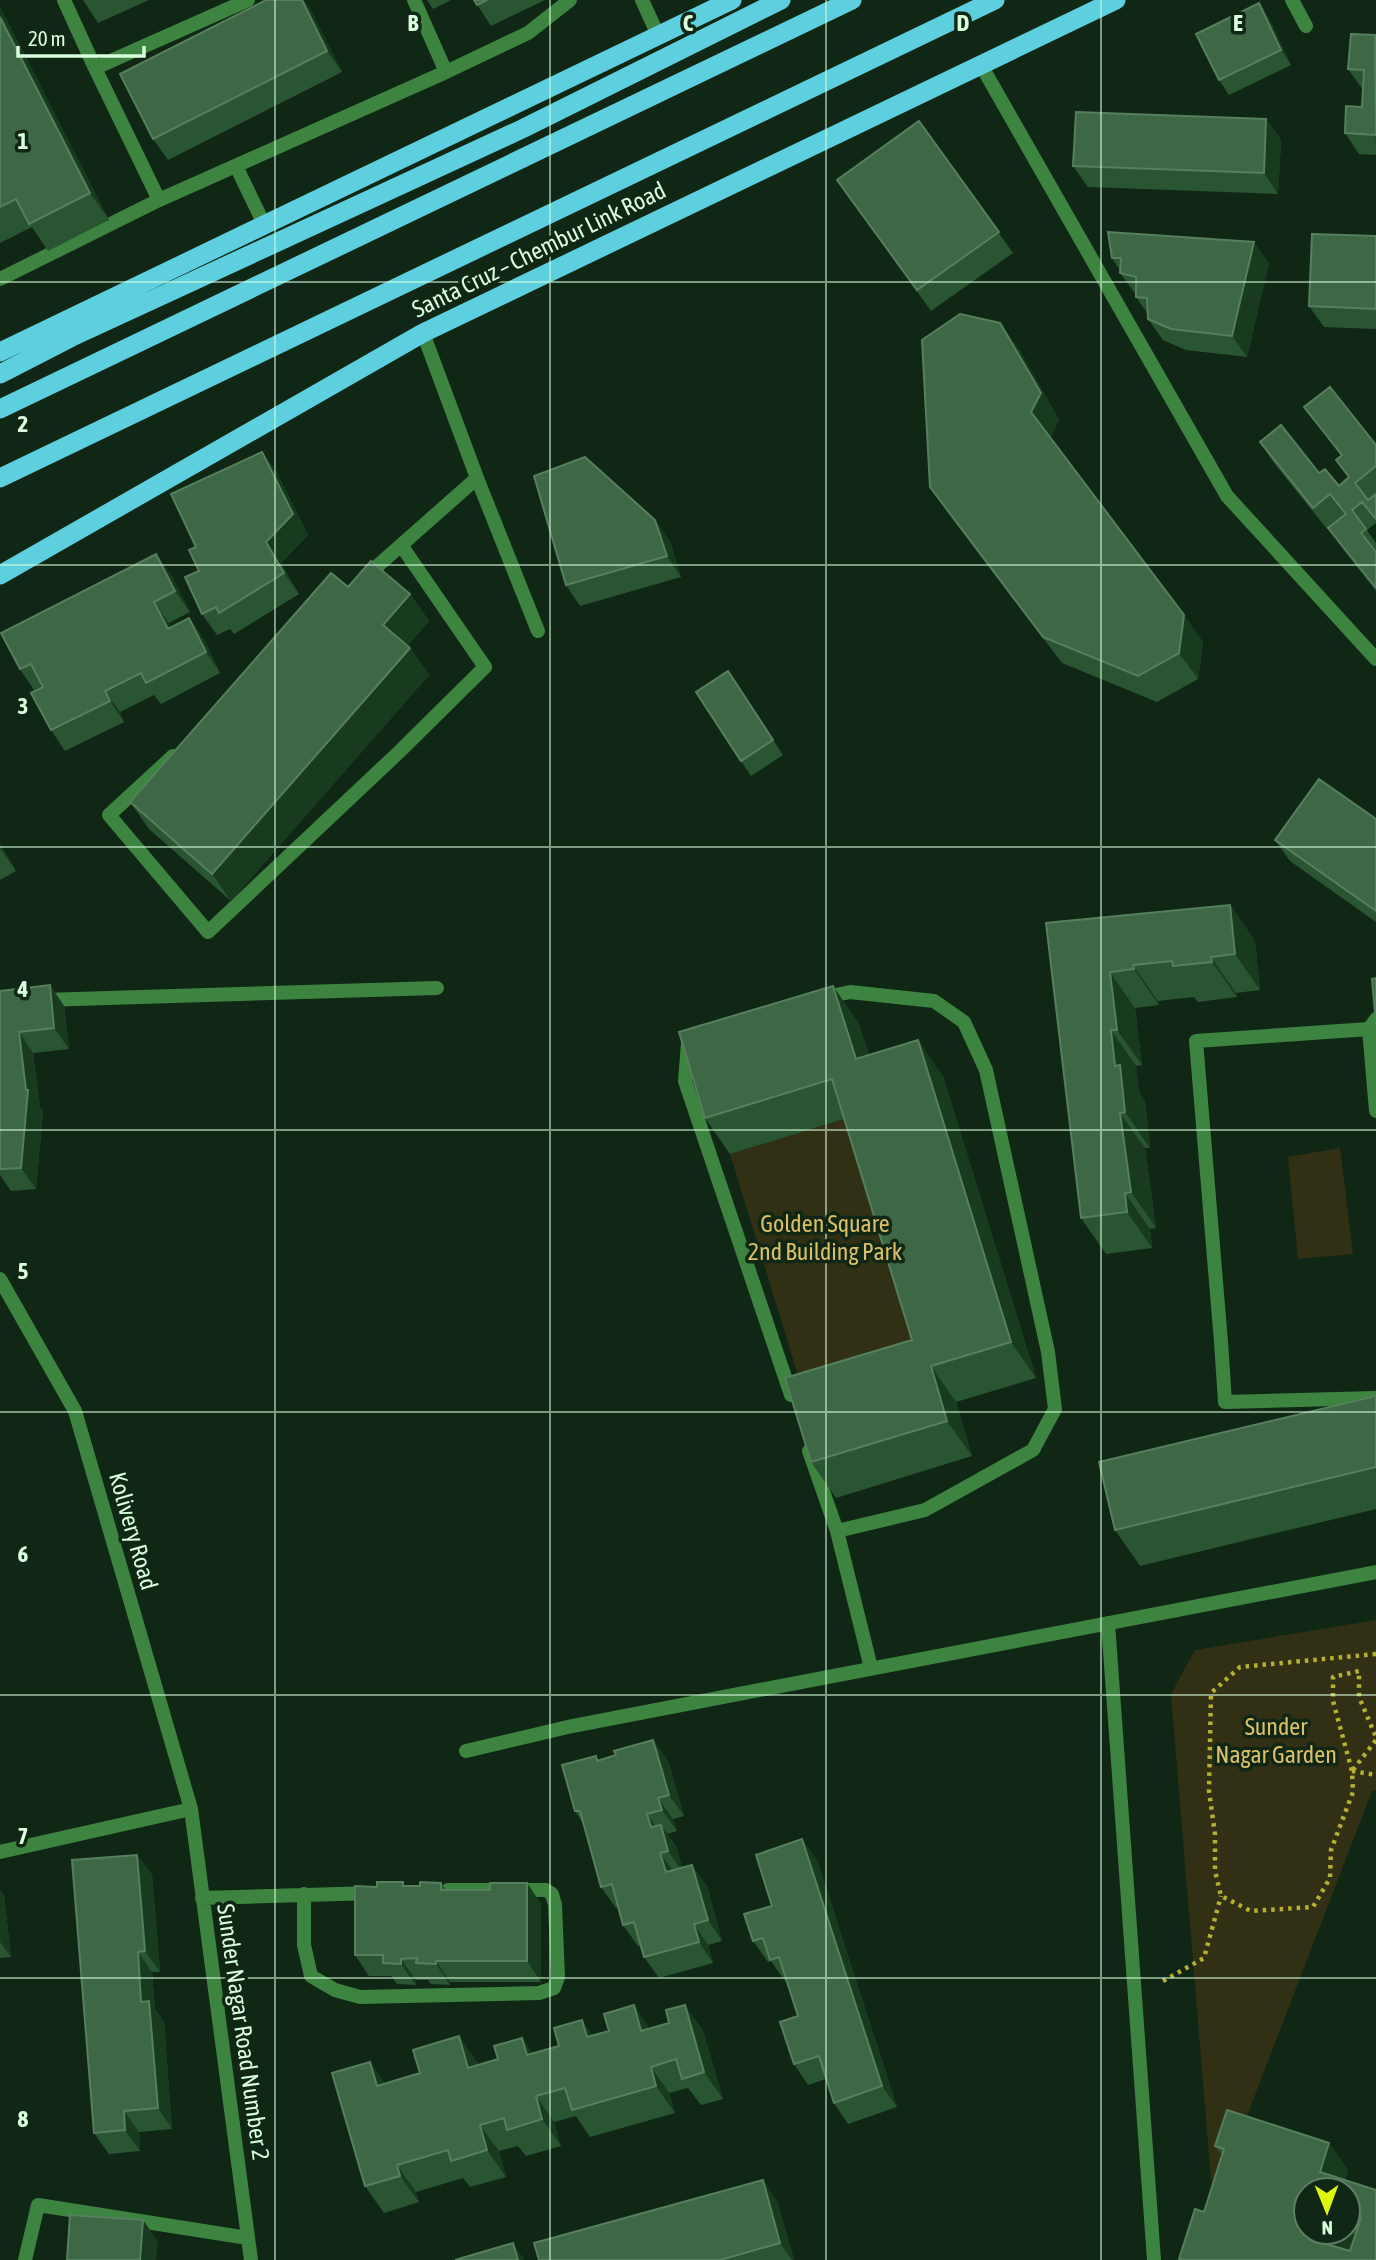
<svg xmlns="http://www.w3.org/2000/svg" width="1376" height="2260" font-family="'Asap Condensed',sans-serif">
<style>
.green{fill:#313014}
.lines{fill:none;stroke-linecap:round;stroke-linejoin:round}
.path{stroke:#b6af34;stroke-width:4.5;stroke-dasharray:3.5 5;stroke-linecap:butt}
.service{stroke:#3d8441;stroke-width:14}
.minor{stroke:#3d8441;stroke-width:14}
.trunk{stroke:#5ecfde;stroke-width:19}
.wall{fill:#2a5533;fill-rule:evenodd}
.shaded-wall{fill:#183b1f}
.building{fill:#3d6745;stroke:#557f5d;stroke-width:2;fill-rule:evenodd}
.grid{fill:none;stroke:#d8fedd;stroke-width:2;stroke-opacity:0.55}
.labels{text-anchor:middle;stroke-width:7;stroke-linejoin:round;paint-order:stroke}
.street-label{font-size:24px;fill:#d8fedd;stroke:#112715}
.park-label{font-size:24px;fill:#dcbf66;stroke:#112715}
.grid-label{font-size:23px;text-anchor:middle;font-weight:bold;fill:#d8fedd;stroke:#112715;stroke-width:7;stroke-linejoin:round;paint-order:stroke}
</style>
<rect width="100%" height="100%" fill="#112715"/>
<path class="green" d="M857,1115L937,1376L810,1414L730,1154Z
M1340,1148L1353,1254L1298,1259L1288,1157Z
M1376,1620V1791H1372L1213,2204L1171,1694L1195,1650Z"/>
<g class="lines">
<path class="path" d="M1376,1654L1240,1667L1211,1693L1209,1791L1215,1834V1871L1221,1896L1251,1911L1313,1907L1330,1878L1331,1850L1353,1792L1352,1771L1333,1701V1677L1359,1671V1697L1376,1737
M1353,1770L1376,1740
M1352,1771L1376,1775
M1163,1981L1204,1958L1221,1896"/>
<path class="service" d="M64,0L95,68L248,0
M642,0L658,35
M95,68L159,200
M446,72L528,33L570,0
M236,166L264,224
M0,279L159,200L446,72L414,0
M423,333L477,478L538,631
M365,577L477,478
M173,756L109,815L208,932L399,752L485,667L401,545
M43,1000L437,988
M25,2260L38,2205L248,2238"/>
<path class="minor" d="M1292,0L1306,26
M981,65L1227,496L1376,659
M821,998L850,992L934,1001L964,1022L986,1070L1048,1352L1055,1409L1033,1450L925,1510L837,1531
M1376,1019L1369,1029L1376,1111
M1369,1029L1196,1041L1221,1342L1225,1402L1376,1398
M690,1042L688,1043L685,1081L791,1395
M0,1279L75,1411L191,1809L251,2260
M809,1451L837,1531L871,1668
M1108,1623L1154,2260
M466,1751L572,1726L1376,1572
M0,1852L191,1809
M304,1894V1945L311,1976L335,1990L360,1997L539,1993L554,1988L558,1977L555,1905L552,1894L546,1890H448
M202,1898L372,1893"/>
<path class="trunk" d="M0,352L732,0
M0,374L72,337L522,129L781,0
M0,409L852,0
M0,478L995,0
M0,575L423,333L1116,0"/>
</g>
<path class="wall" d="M83,0H149L98,23Z
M427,0H451L433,9Z
M474,0H545L491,26Z
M0,7L109,220L48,251L32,227L0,243Z
M309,7L342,72L168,160L153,139Z
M1269,18L1291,65L1229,95L1219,80Z
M1375,35L1376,155L1359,154L1345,133L1362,107L1363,90L1348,69Z
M1266,119L1281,140L1278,194L1088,187L1073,166Z
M919,121L1013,253L931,311L852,201Z
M1376,236V329L1324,327L1309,306Z
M1112,258L1269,263L1247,357L1186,350L1163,340L1148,319V314L1136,297V295L1120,273V270Z
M1019,349L1059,420L1050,438L1203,642L1198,679L1157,702L1062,663L949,514L930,487Z
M1304,407L1376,445V523L1367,530L1376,543V591L1343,549L1328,528L1327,529L1274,463L1260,442L1339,486L1348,477L1336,460L1341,456Z
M262,452L277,473L308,535L281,563L299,594L234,634L230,629L217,635L202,614L199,571L196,547Z
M670,541L681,577L580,606L566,585Z
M156,554L171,575L190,612L169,623L171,628L189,618L204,639L220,673L161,704L154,695L120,712L124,722L65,751L51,730L42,686L34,690L20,669Z
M410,594L429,621L407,646L410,648L429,675L231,901L149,829L130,802Z
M738,685L783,755L751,776L741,761Z
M1376,819V922L1290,861L1275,840Z
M0,843L16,871L0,880Z
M1230,905L1255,941L1260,990L1236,993L1237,997L1198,1002L1194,997L1158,1001L1159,1005L1135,1008L1142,1065L1136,1066L1139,1092L1145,1101L1150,1148H1145L1156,1228L1150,1229L1152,1248L1106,1254L1081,1218L1046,923Z
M50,985L64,1006L69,1049L33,1053L40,1107L43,1111L36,1189L11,1191L0,1175V991Z
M858,1022L869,1055L943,1076L1036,1378L956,1402L972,1456L836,1498L811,1462L912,1340L844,1119L730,1154L705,1118Z
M1376,1396V1509L1140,1566L1115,1530Z
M653,1740L668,1761L684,1816L673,1819L677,1831L667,1834L676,1846L682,1868L707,1886L722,1941L708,1945L713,1963L659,1978L644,1957L641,1945L638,1946L623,1925L619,1907L616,1908L601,1887L583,1823L575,1811L596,1756L599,1760L616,1755Z
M137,1855L152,1875L160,1972H152L155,2009L164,2022L172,2129L139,2132L140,2151L109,2154L94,2133Z
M817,1860L897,2107L848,2124L834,2103L826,2079L808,2085L794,2064L798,2016L787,1980L785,1981L771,1961L768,1962L753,1941L772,1906Z
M441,1883L446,1890H490L527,1883L541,1904V1982H450V1985L431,1984L428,1980H416V1985L397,1984L391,1976H369L355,1955L406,1886H420Z
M0,1890L4,1896L11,1957L0,1958Z
M685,2005L703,2031L723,2099L701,2105L688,2088L669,2093L675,2113L590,2137L576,2116L554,2122L561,2146L526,2156L518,2146L499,2151L506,2177L470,2187L463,2178L416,2192L419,2202L384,2213L365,2186L370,2062L385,2084L420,2073L478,2063V2065L498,2059L522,2038L533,2054L593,2035L650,2029L669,2023Z
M1329,2143L1348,2170L1345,2180L1376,2190V2260H1180L1179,2259L1204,2212L1222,2155L1215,2146ZM1306,2190H1348V2232Z
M777,2201L794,2260H539Z"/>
<path class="shaded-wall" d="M302,0H304L309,7L342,72L327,51Z
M1259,3L1269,18L1291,65L1281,50Z
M0,7L109,220L90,193L0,17Z
M1266,119L1281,140L1278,194L1264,173Z
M1254,242L1269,263L1247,357L1232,336Z
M1000,323L1019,349L1059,420L1050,439L1031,412Z
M262,452L277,473L308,535L281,563L299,594L284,573L266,542Z
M655,520L670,541L681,577L667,556Z
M156,554L171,575L190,612L175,591Z
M410,594L429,621L402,651L383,625Z
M154,602L169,623L182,650L168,629Z
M1184,615L1203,642L1198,679L1179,653Z
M189,618L204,639L220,673L206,652Z
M410,648L429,675L231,901L212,874Z
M105,691L120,712L124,722L110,701Z
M0,843L16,871L0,848Z
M1230,905L1255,941L1260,990L1235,954Z
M1211,957L1236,993L1237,997L1212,962Z
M1133,965L1158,1001L1159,1005L1134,969Z
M1110,972L1135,1008L1142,1065L1117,1030Z
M50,985L64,1006L69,1049L54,1028Z
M833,986L858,1022L881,1095L856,1059Z
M1111,1030L1136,1066L1139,1092L1145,1101L1150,1148L1125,1112L1115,1066Z
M19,1032L33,1053L40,1107L43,1111L36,1189L21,1168L26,1090Z
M918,1040L943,1076L1036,1378L1011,1342Z
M1120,1113L1145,1148L1156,1228L1131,1192Z
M1125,1193L1150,1229L1152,1248L1127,1212Z
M931,1366L956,1402L972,1456L947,1421Z
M653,1740L668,1761L684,1816L669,1795Z
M658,1798L673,1819L677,1831L662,1810Z
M647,1814L662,1835L651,1827Z
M661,1825L676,1846L683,1872L668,1851Z
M802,1839L817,1860L897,2107L882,2086Z
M660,1853L675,1874L666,1872Z
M137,1855L152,1875L160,1972L145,1951Z
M692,1865L707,1886L722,1941L708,1920Z
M527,1883L541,1904V1982L527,1961Z
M0,1890L4,1896L11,1957L0,1942Z
M694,1924L708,1945L713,1963L699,1942Z
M138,1952L152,1972L155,2009L164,2022L172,2129L158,2108L141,2002Z
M401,1959L416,1980V1985L401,1964Z
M436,1961L450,1982V1985L436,1964Z
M634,2005L652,2032L641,2031Z
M685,2005L703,2031L723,2099L704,2072Z
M582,2020L601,2047L587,2037Z
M459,2036L478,2063L487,2094L468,2068Z
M522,2038L541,2065L527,2055Z
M370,2062L389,2089L377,2086Z
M651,2067L669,2093L675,2113L656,2086Z
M536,2096L554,2122L561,2146L542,2119Z
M124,2111L139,2132L140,2151L125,2130Z
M480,2125L499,2151L506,2177L487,2150Z
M1329,2143L1348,2170L1341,2190L1320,2172Z
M397,2165L416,2192L419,2202L400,2176Z
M763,2180L777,2201L794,2260H792L780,2243Z
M143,2220L158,2241L156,2260H140Z
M1348,2226L1356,2237L1349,2260L1326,2244L1330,2232H1348Z
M513,2243L523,2258L524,2260H518Z"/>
<path class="building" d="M266,0H302L327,51L153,139L120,74Z
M474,0H487L477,5Z
M1259,3L1281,50L1219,80L1196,34Z
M0,17L90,193L29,224L16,199L0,207Z
M1351,34L1375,35L1376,135L1345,133L1346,106L1362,107L1364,70L1348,69Z
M1076,112L1266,119L1264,173L1073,166Z
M919,121L999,232L917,290L837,180Z
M1108,232L1254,242L1232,336L1171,329L1148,319L1147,298L1136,297V277L1120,273L1121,258H1112Z
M1312,234L1376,236V309L1309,306Z
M960,314L1000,323L1041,393L1031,412L1184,615L1179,653L1138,676L1043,637L930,487L922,340Z
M1330,387L1376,445V466L1355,483L1368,500L1376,494V519L1362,502L1352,510L1366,529L1361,533L1376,552V588L1328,528L1346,514L1330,494L1313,508L1260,442L1281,425L1319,473L1325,469L1339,486L1349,477L1336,460L1342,455L1304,407Z
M262,452L293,514L266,542L284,573L219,613L216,607L202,614L185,577L199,571L189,550L196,547L171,494Z
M585,457L655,520L667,556L566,585L534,476Z
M156,554L175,591L154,602L168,629L189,618L206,652L146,683L141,673L105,691L110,701L51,730L31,693L43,687L31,664L20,669L1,633Z
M371,561L410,594L383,625L410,648L212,874L130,802L331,573L348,587Z
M728,671L773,740L741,761L696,692Z
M1319,779L1376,819V911L1275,840Z
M1230,905L1235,954L1211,957L1212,962L1173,966L1172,961L1133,965L1134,969L1110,972L1117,1030H1111L1115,1066L1120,1065L1125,1112L1120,1113L1131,1192L1125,1193L1127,1212L1081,1218L1046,923Z
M1376,978V1024L1372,979Z
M50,985L54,1028L19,1032L26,1090H28L21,1168L0,1169V991Z
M833,986L856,1059L918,1040L1011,1342L931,1366L947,1421L811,1462L785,1378L912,1340L832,1079L705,1118L679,1032Z
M1376,1396V1467L1115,1530L1099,1462Z
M653,1740L669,1795L658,1798L662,1810L647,1814L651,1827L661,1825L668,1851L660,1853L666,1872L692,1865L708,1920L694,1924L699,1942L644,1957L634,1922L623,1925L612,1884L601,1887L580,1811H575L562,1765L596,1756L597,1761L616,1755L614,1751Z
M802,1839L882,2086L834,2103L819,2056L794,2064L780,2022L798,2016L779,1957L770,1960L763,1938L753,1941L744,1914L772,1906L756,1855Z
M137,1855L145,1951L138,1952L141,2002L149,2001L158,2108L124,2111L125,2130L94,2133L72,1860Z
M377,1882H403V1886H420V1882L441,1883V1890H490V1883H527V1961H436V1964L416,1963L417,1958L401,1959V1964L383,1963V1955H355V1886L377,1887Z
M634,2005L641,2031L669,2023L666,2010L685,2005L704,2072L682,2079L676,2059L651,2067L656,2086L572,2110L565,2088L536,2096L542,2119L507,2130L504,2118L480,2125L487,2150L451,2161L448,2150L397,2165L400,2176L365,2186L332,2073L370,2062L377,2086L420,2073L413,2050L459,2036L468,2068L498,2059L494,2046L522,2038L527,2055L559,2046L554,2028L582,2020L587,2037L609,2031L604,2014Z
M1227,2110L1329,2143L1320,2172L1376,2190V2260H1183L1179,2259L1195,2209L1204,2212L1224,2149L1215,2146ZM1306,2190H1348V2214L1361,2218L1350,2251L1326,2244L1330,2232H1306Z
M763,2180L780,2243L720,2260H539L534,2243Z
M70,2215L143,2220L140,2260H67Z
M513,2243L518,2260H455Z"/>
<path class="grid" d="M275,0V2260M550,0V2260M826,0V2260M1101,0V2260M0,282H1376M0,565H1376M0,847H1376M0,1130H1376M0,1412H1376M0,1695H1376M0,1978H1376"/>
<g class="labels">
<g class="street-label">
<text transform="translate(539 250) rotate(-26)" y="8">Santa Cruz – Chembur Link Road</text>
<text transform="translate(133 1531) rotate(74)" y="8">Kolivery Road</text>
<text transform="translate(243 2032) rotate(82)" y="8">Sunder Nagar Road Number 2</text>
</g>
<g class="park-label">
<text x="825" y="1232">Golden Square<tspan x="825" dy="28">2nd Building Park</tspan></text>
<text x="1276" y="1735">Sunder<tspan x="1276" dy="28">Nagar Garden</tspan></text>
</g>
</g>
<g class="grid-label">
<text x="413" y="31">B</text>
<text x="688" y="31">C</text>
<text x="963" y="31">D</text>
<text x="1238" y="31">E</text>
<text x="23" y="149">1</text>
<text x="23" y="432">2</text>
<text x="23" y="714">3</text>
<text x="23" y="997">4</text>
<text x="23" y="1279">5</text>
<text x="23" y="1562">6</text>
<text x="23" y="1844">7</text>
<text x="23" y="2127">8</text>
</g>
<g transform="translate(1327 2211) rotate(179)"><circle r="33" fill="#112715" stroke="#617d65" stroke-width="2"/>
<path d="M0-5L12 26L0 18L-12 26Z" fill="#def70b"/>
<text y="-10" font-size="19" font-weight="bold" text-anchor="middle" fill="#d8fedd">N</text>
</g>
<path d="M18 46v10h126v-10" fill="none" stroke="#d8fedd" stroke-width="3.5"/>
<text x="28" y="46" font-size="21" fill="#d8fedd" stroke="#112715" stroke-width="5" paint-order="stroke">20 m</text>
</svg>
